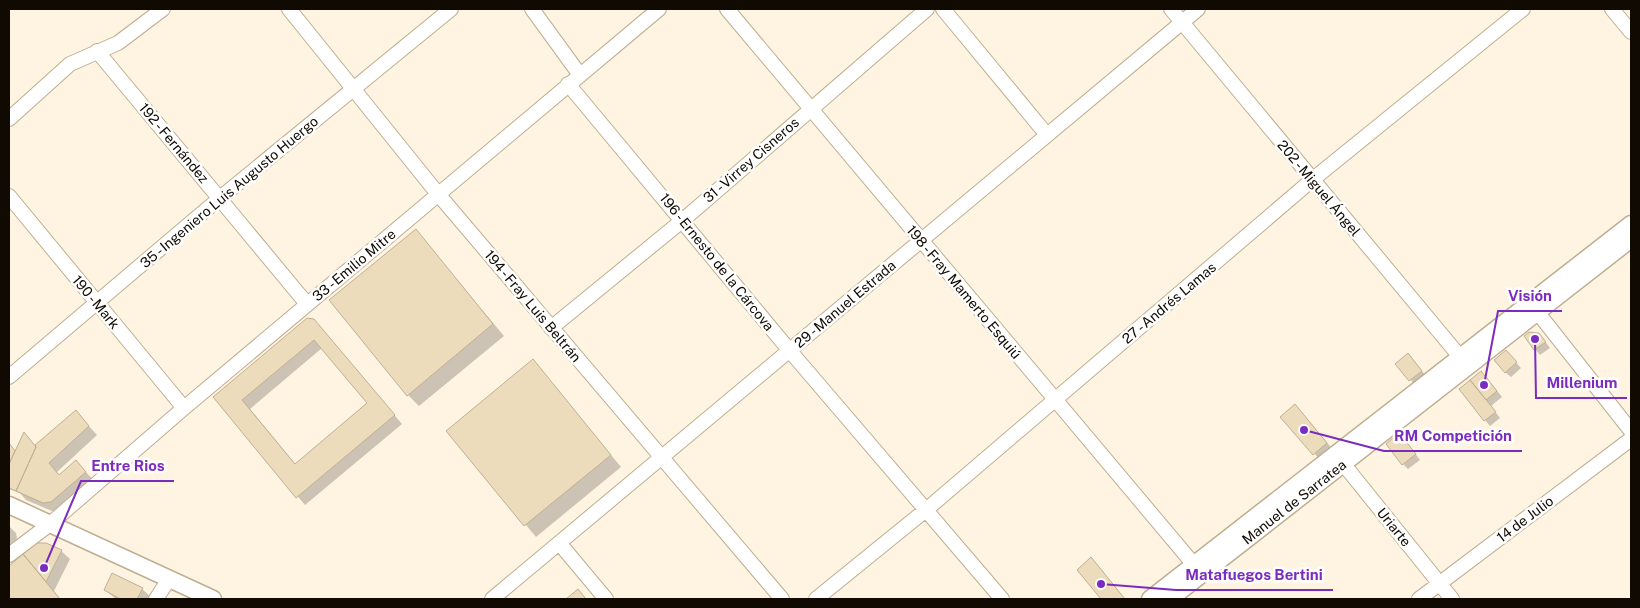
<svg xmlns="http://www.w3.org/2000/svg" width="1640" height="608" font-family="'Public Sans',sans-serif">
<style>
.shadow{fill:#0003;fill-rule:evenodd}
.building{fill:#ecdcbc;stroke:#c0b091;fill-rule:evenodd}
.lines{fill:none;stroke-linecap:round;stroke-linejoin:round}
.minor-casing{stroke:#beae90;stroke-width:16}
.major-casing{stroke:#beae90;stroke-width:19}
.minor{stroke:#fff;stroke-width:14}
.major{stroke:#fff;stroke-width:16}
.labels{text-anchor:middle;stroke-width:5;stroke-linejoin:round;paint-order:stroke}
.street-label{font-size:14px;fill:#100a02;stroke:#fff}
.leader{fill:none;stroke:#7b2cbf;stroke-width:2}
.callout-dot{fill:#7b2cbf;stroke:#fff;stroke-width:2}
.callout-label{font-size:15px;text-anchor:middle;font-weight:bold;fill:#7b2cbf;stroke:#fff;stroke-width:5;stroke-linejoin:round;paint-order:stroke}
</style>
<rect width="100%" height="100%" fill="#fff4e2"/>
<path class="shadow" d="M415,230L504,336L419,406L408,395Z
M314,320L402,424L305,505L214,398ZM322,348L368,403L296,465L250,409Z
M1525,336L1544,340L1550,348L1540,355Z
M1511,357L1521,368L1511,377L1505,372Z
M1413,360L1427,377L1416,386L1397,364Z
M533,361L621,467L536,537L448,431Z
M1487,378L1502,397L1491,406L1500,418L1490,426L1485,420Z
M76,412L97,435L57,472L60,476L76,461L94,481L60,510L52,511L26,500L20,493L9,489V444L16,452L35,446Z
M1303,414L1335,452L1322,462L1282,417Z
M1405,440L1420,460L1408,469L1403,464Z
M9,526L16,533L17,539L9,545Z
M38,544L61,551L70,559L54,591L60,599H9V568Z
M142,589L151,597L150,599H116L105,590Z"/>
<path class="building" d="M416,229L493,324L407,396L329,300Z
M307,318L314,319L395,415L296,498L213,397ZM314,340L367,403L295,464L242,400Z
M1529,332L1539,333L1546,342L1534,350L1524,336Z
M1506,350L1517,362L1505,373L1494,360Z
M1408,353L1422,371L1409,381L1395,364Z
M533,359L611,455L524,526L446,431Z
M1481,371L1497,391L1486,400L1470,380Z
M1470,380L1496,412L1484,421L1459,389Z
M1295,404L1327,443L1313,455L1280,417Z
M76,410L89,426L49,463L59,475L76,460L86,472L51,502L43,503L16,491L36,447L35,445Z
M24,432L36,447L16,491L9,488V464Z
M1399,433L1416,454L1402,465L1386,444Z
M9,443L15,451L9,464Z
M37,543H46L62,550L46,582L23,554Z
M23,554L46,582L60,599H9V566Z
M1091,557L1125,599H1101L1077,570Z
M112,573L143,588L137,599H120L104,590Z
M578,589L586,599H566Z"/>
<g class="lines">
<defs>
<path id="minor" d="M289,9L438,194L782,599
M532,9L580,75
M727,9L1201,573
M943,9L1047,135
M1171,9L1466,364
M1612,9L1631,32
M97,51L307,304
M568,84L790,351L1002,599
M9,119L70,64L118,43L163,9
M9,196L184,408
M1531,304L1631,431
M551,328L683,220L927,9
M9,377L220,198L451,9
M1337,456L1452,599
M560,544L606,599
M9,555L50,524L184,408L659,9
M156,599L169,579
M492,599L1198,9
M816,599L927,509L1312,180L1523,9
M1419,599L1631,439"/>
<path id="major" d="M9,505L213,599
M1150,599L1631,224
M1170,599L1631,239"/>
</defs>
<use href="#minor" class="minor-casing"/>
<use href="#major" class="major-casing"/>
<use href="#minor" class="minor"/>
<use href="#major" class="major"/>
</g>
<g class="labels">
<g class="street-label">
<text transform="translate(174 143) rotate(50)" y="5">192 - Fernández</text>
<text transform="translate(751 160) rotate(-41)" y="5">31 - Virrey Cisneros</text>
<text transform="translate(1319 188) rotate(50)" y="5">202 - Miguel Ángel</text>
<text transform="translate(229 192) rotate(-40)" y="5">35 - Ingeniero Luis Augusto Huergo</text>
<text transform="translate(717 262) rotate(51)" y="5">196 - Ernesto de la Cárcova</text>
<text transform="translate(354 265) rotate(-40)" y="5">33 - Emilio Mitre</text>
<text transform="translate(964 292) rotate(50)" y="5">198 - Fray Mamerto Esquiú</text>
<text transform="translate(96 302) rotate(50)" y="5">190 - Mark</text>
<text transform="translate(1169 303) rotate(-40)" y="5">27 - Andrés Lamas</text>
<text transform="translate(845 304) rotate(-40)" y="5">29 - Manuel Estrada</text>
<text transform="translate(533 306) rotate(50)" y="5">194 - Fray Luis Beltrán</text>
<text transform="translate(1294 502) rotate(-38)" y="5">Manuel de Sarratea</text>
<text transform="translate(1525 519) rotate(-37)" y="5">14 de Julio</text>
<text transform="translate(1394 527) rotate(51)" y="5">Uriarte</text>
</g>
</g>
<path class="leader" d="M1484 385L1498 311H1562M1535 339L1536 398H1627M1304 430L1384 451H1522M44 568L81 481H174M1101 584L1176 590H1333"/>
<g class="callout-dot">
<circle cx="1484" cy="385" r="5"/>
<circle cx="1535" cy="339" r="5"/>
<circle cx="1304" cy="430" r="5"/>
<circle cx="44" cy="568" r="5"/>
<circle cx="1101" cy="584" r="5"/>
</g>
<g class="callout-label">
<text x="1530" y="301">Visión</text>
<text x="1582" y="388">Millenium</text>
<text x="1453" y="441">RM Competición</text>
<text x="128" y="471">Entre Rios</text>
<text x="1254" y="580">Matafuegos Bertini</text>
</g>
<rect width="1640" height="608" fill="none" stroke="#100a02" stroke-width="20"/>
</svg>
